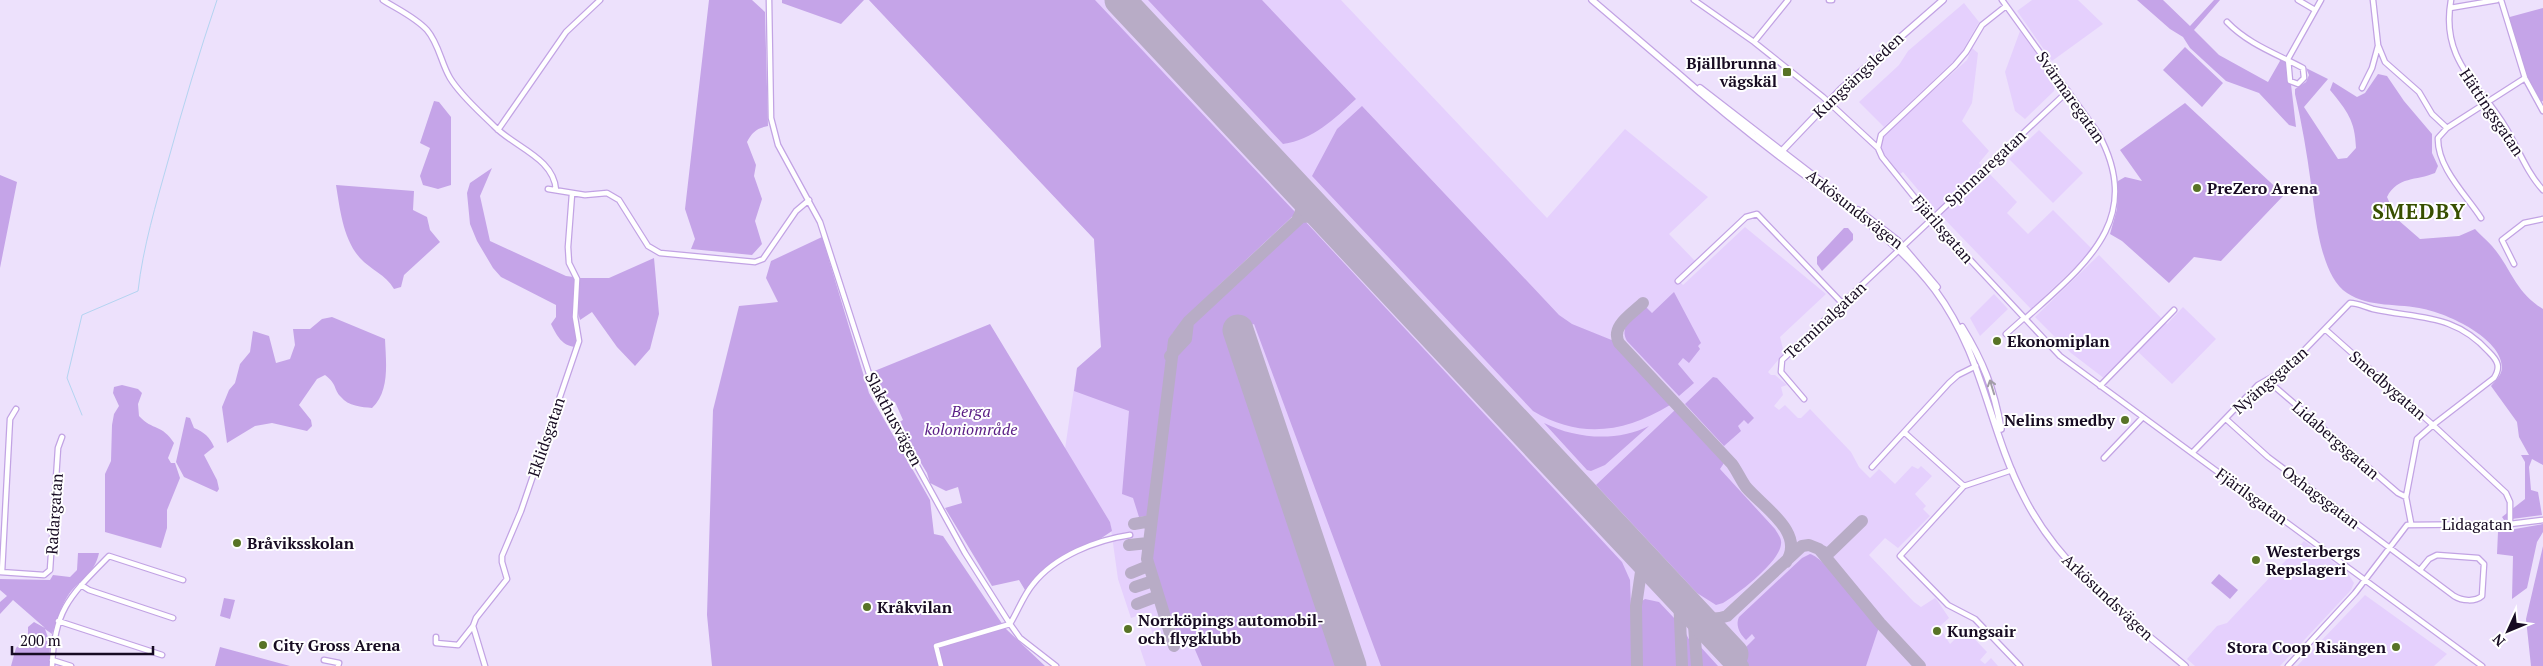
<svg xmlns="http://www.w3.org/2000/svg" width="2543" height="666" font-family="'PT Serif',serif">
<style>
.built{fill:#e5d0fd}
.green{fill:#c5a4e8}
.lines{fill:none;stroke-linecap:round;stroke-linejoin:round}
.stream{stroke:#b4d4f1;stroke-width:1}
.taxiway{stroke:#b8acc6;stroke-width:12}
.runway{stroke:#b8acc6;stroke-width:31}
.street-casing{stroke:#c2a3e4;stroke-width:7}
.secondary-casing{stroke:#c2a3e4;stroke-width:8}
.street{stroke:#fff;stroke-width:4.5}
.secondary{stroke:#fff;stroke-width:5.5}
.oneway{stroke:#a29da7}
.poi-dot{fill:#587326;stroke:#fff;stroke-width:2}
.labels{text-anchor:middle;stroke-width:4;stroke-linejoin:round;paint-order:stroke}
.poi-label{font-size:16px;font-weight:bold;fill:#170b22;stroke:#fff;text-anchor:start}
.street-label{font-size:16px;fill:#170b22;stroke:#fff}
.park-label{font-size:16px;font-style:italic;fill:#591d85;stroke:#fff}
.district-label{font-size:21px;font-weight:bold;letter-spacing:1px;fill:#384f00;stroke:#fff}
</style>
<rect width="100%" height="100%" fill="#ede1fc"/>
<path class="built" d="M869,0H1341L1547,218L1625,129L1708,197L1669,234L1695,261L1677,279L1683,285L1745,227L1826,294L1780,337L1784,353L1768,372L1771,375H1775L1787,385L1781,387L1783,395L1774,406L1779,410L1785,405L1798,418H1801L1810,409L1851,452L1859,467L1870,478L1879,469L1895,484L1912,466L1918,469L1921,466L1932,476L1915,494L1926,506L1923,509L1930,516L1898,548L1885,538L1869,555L1914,602L1921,607L1935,598L1937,600L1949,618L1939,627L1950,644L1965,629L1987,652L1980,660L1985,664L1991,658L1998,666H1146L1138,642L1154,637L1145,613L1131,618L1118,579L1110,522L1065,449L1077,368L1101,347L1094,239Z
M2032,0H2078L2103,24L2052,61L2017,11Z
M1964,3L1979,22L1960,55L1884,127L1859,102L1899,65L1908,51Z
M2020,31L2056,81L2054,91L2025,119L2015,111L2005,72Z
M1972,48L1978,53L1972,103L1962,121L1989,151L1979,163L2017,202L2007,213L2028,234L2053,210L2093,250L2031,309L1930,204L1903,172L1900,174L1882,151L1881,145L1884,135L1967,60Z
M2039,130L2083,173L2053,203L2009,159Z
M2099,255L2167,324L2183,307L2216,339L2172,384L2134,348L2105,379L2071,353L2035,317Z
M1994,294L2008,309L1980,336L1970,318Z
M2304,541L2347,572L2354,583L2351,590L2280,666H2195L2187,659L2217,626L2227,623Z
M2365,595L2447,654L2434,666H2297Z"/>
<path class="green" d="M709,0H752L765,12L768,126C757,128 752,132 747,142L756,165L754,176L762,199L755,221L762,244L752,255L691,249L695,239L685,209Z
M782,0H864L841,24L782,3Z
M869,0H1095L1296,213L1216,288L1172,334L1148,516L1139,517L1133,498L1122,494L1129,411L1074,391L1077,368L1101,347L1094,239Z
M1148,0H1262L1356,99C1334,119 1313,140 1283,144Z
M2137,0H2163L2190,26L2214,0H2220L2194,30L2219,55L2268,82L2280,61L2279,57L2288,59L2296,127L2289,125L2259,93L2226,81L2190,48L2183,37L2170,29Z
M2543,8V101L2539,103L2525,78L2506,18Z
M2185,47L2223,83L2202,107L2163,70Z
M2306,68L2328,79L2304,107L2338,159L2347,158L2356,148C2355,120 2347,111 2330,90L2333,82L2357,97L2365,93L2378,74L2387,76L2404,101L2432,134V153L2438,166L2435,173C2416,181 2398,176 2387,197L2397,219L2420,239L2459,236L2475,229C2480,235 2487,240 2492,246C2512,269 2514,291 2543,309V465L2532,459L2529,467L2531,490L2538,492L2542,515L2504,520L2502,517L2525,499V462L2521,455H2529L2519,437L2517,422L2491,386C2496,380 2502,375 2502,367C2501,338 2448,314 2424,309C2399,303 2369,308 2347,293C2320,276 2315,213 2311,184C2307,154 2302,124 2295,94V89L2306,82L2309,75Z
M434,101L439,102L451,117V185L438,189L423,185L420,176L430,148L420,143Z
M2185,103L2284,195L2221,261L2194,257L2169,283L2122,241L2110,234L2117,209L2118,181L2125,177L2142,181L2120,150Z
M1362,106L1559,315L1572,324L1619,343L1617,346L1670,405C1624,433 1580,439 1533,411L1312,176L1337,129Z
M492,168L480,196L490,241L566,276L574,277V303L579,340L576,347C562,346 557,336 551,324L556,317V305L501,277L493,268L477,241L470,224L467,193L470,183Z
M0,175L17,182L0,268Z
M336,185L414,191L413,210L427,217L430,230L440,242L404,275L401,287L394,289C385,274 371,270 360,258C343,239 340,209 336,185Z
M1303,219L1622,562L1630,580L1633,666H1381L1254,324L1226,334L1337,666H1202L1193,645L1182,647L1155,575L1151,555L1177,356L1188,344L1194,322L1235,280Z
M1844,228H1848L1853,234V240L1822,271L1817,264V257Z
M822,237L869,393L930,500L934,534L943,536L1005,628L1045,666H712L707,615L713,410L739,306L778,302L766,278L771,261Z
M654,258L659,314L650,349L635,366L617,347L592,312L580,320L576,306L580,278H609Z
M1674,292L1701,343L1698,346L1700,349L1689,363L1683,358L1678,364L1694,383L1679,396L1627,341C1618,326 1635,315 1645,306L1652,313Z
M332,317L385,339C386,363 390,391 372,408C362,407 348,406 341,397C333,389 338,385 325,375L317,379L299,405L311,420L312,426L307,431L272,423L255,426L227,443L222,407L229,390L235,383L240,364L250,352L253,331L269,336L276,363L290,359L295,345L293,329H310L322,319Z
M990,324L1110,522L1112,531L1097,541L1047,568L1025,590L1019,580L992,586L945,508L962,503L958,487L946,491L930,483L927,473L897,423L903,420L895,402L887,404L872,372Z
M1713,377L1717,378L1754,418L1748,424L1744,420L1738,426L1741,431L1724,446L1685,404Z
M122,385L138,389L142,393L138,404L139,416C153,431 162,424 174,443L168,458L171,463H175L180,478L167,510V528L161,548L105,532V474L111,461L112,425L114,414L119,406L113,393L114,387Z
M1675,410L1724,463L1720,469L1775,529C1778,534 1782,539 1781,544C1780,562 1738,594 1723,603L1716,605L1697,593L1596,485Z
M186,417L190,418L194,428C204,432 210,437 214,447L204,455L217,480L219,489L217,492L184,477L176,462Z
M1544,423C1576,439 1617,442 1649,426L1605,465L1591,471L1587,470Z
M2543,524V532L2537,542L2527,588L2512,599L2513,556L2497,554L2498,532Z
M2543,546V666H2531L2526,619Z
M78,553H99C95,573 81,578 69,594C61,606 57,620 52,634L45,629L50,643L49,666H11L16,648L28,635V627L34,622L45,628L13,600L0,614V602L7,596L0,590V579L50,580L53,575L70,577L77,570Z
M1810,554C1827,559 1866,611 1879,627L1866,666H1747L1739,654L1755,638L1752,634L1746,640C1740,634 1735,626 1739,617L1802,558Z
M2219,574L2238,590L2230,599L2211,583Z
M224,598L235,600L230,619L220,616Z
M1645,599L1659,602L1675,619L1679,666H1640L1639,603Z
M1683,633L1686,634L1691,643L1693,666H1685Z
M1698,644L1718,666H1699Z
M220,647L290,666H215Z"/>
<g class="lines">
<path class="stream" d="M82,415L67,378L82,315L138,291C143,247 156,204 168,161C183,107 199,53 217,0"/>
<path class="taxiway" d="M1280,171C1291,184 1310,202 1297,220
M1643,303C1632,314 1610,326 1619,343L1732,464C1737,471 1741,480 1746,487C1763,507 1806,533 1786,562
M1170,356L1186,339L1188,322
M1134,524L1151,521
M1129,545L1148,543
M1820,550L1826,553L1830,552L1862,521
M1131,573L1148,566
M1135,587L1153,581
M1679,596L1682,666
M1137,604L1158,596
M1688,606C1701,617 1711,622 1727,616L1802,546L1809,545L1819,549L1880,623L1920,666
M1693,612L1697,666
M1174,646L1147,559L1174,341L1188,322L1301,217L1318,216L1342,237
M1734,653L1743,666
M1637,666L1636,606L1643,558"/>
<path class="runway" d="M1120,0L1733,654
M1238,330L1351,666"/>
<defs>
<path id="street" d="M383,0C397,9 415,17 427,30C439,44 441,63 450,78C461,96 480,112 494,126C514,147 554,158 556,190
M769,0L771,118L778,145L820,222L873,386L965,553L1010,624L1020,638L1056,666
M1694,0L1754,42L1823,97L1878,148L1882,157L1932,219L2060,356L2482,666
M1829,0H1832
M2002,0L2098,133C2146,220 2084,265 2025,319
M2298,0L2315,10
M2373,0L2378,45L2385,62L2419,92L2432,114L2447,128
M2451,0C2440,60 2479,83 2506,128C2518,148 2527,173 2543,190
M2501,0L2525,78L2543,111
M2450,8L2497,0
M2227,22C2248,44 2277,54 2303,68L2304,78L2298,84L2290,81L2288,59L2321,0
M1754,42L1788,0
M2362,88L2372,68L2378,46
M498,130L566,32L600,0
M1878,148L1881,135L1955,65L1966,52L1982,25L2006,6
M548,189L585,195L607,193L619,200L648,246L660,253L755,262L763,259L796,211L809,200
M2481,218C2466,195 2437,167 2438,138L2447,128L2525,78
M2514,264L2502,240L2524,223L2543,219
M1678,281L1746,217L1757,214L1842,303
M2326,330L2433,425L2417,439L2406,497L2411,523
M2006,334L2024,318
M2267,380L2398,493L2406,497
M2100,386L2174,310
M1804,399L1781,372L1782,360L2068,91
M2226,419L2268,457L2454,596C2462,601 2475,602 2482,596L2484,564L2478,558L2437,555L2429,559L2420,570
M1905,433L1964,486
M2193,452L2258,385L2286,369L2350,303C2358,303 2365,307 2373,309C2418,319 2454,313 2489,352C2498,361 2501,367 2494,378L2433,425L2506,493L2510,502V524
M2104,458L2143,417
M1872,467L1949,383L1958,375L1976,366
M2012,470L1964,486L1900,556L1948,605L1975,619L2020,666
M0,572L44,575L50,570L58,448L62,437
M2,572L10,419L16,409
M81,585L89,590L173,618
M58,621L162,655
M436,637V643L458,645L473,626
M52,660L71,666
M324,660L339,663L338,666
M52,666C54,609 71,595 109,556L183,580
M485,666L473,626L476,618L507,579L502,562V556L521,511L579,341L575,317L577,279L569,263L568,247L572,194
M941,666L936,646L1010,624C1018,611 1023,596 1033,584C1055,556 1096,540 1130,535
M2288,666L2355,593L2407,525L2510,524L2543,520"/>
<path id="secondary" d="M1592,0L1674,70
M1673,69C1707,99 1742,128 1779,156C1833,197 1893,235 1935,290C1984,356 1988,428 2024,497C2059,567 2126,617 2185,666
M1700,88L1823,183
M1779,154L1841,89L1943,0
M1858,210L1898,241L1937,287
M1962,327C1983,361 1994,389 2001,429"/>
</defs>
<use href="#street" class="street-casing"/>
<use href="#secondary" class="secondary-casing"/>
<use href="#street" class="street"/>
<use href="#secondary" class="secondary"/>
</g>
<defs><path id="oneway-shaft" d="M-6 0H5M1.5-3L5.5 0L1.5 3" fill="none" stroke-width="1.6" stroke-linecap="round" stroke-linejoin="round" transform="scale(1.25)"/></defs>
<use class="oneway" href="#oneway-shaft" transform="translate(1992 387) rotate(-107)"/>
<g class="poi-dot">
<rect x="1782" y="67" width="10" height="10" rx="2.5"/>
<circle cx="2197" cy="188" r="5"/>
<circle cx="1997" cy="341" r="5"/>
<circle cx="2125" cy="420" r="5"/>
<circle cx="237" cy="543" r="5"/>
<circle cx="2256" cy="560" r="5"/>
<circle cx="867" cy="607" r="5"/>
<circle cx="1128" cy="629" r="5"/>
<circle cx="1937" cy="631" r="5"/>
<circle cx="263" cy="645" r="5"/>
<circle cx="2396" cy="647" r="5"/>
</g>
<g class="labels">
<g class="poi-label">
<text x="1777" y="69" text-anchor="end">Bjällbrunna<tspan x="1777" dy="18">vägskäl</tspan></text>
<text x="2207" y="194">PreZero Arena</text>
<text x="2007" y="347">Ekonomiplan</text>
<text x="2115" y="426" text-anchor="end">Nelins smedby</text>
<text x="247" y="549">Bråviksskolan</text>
<text x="2266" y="557">Westerbergs<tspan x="2266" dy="18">Repslageri</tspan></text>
<text x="877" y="613">Kråkvilan</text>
<text x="1138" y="626">Norrköpings automobil-<tspan x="1138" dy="18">och flygklubb</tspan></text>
<text x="1947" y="637">Kungsair</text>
<text x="273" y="651">City Gross Arena</text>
<text x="2386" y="653" text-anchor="end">Stora Coop Risängen</text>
</g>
<g class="street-label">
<text transform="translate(1858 75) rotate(-43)" y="6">Kungsängsleden</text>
<text transform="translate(2071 97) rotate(55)" y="6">Svärmaregatan</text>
<text transform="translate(2492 112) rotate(56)" y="6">Hättingsgatan</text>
<text transform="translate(1985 168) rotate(-43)" y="6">Spinnaregatan</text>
<text transform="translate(1855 209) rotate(38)" y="6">Arkösundsvägen</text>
<text transform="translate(1943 229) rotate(49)" y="6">Fjärilsgatan</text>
<text transform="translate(1825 320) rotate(-43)" y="6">Terminalgatan</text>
<text transform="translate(2270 380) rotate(-41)" y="6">Nyängsgatan</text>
<text transform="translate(2388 385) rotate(41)" y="6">Smedbygatan</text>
<text transform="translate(894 419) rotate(62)" y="6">Slakthusvägen</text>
<text transform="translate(546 437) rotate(-71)" y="6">Eklidsgatan</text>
<text transform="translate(2336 440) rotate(41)" y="6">Lidabergsgatan</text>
<text transform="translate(2252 496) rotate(36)" y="6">Fjärilsgatan</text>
<text transform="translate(2321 497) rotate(37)" y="6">Oxhagsgatan</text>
<text transform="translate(54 514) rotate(-86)" y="6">Radargatan</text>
<text x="2477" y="530">Lidagatan</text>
<text transform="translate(2108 597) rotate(43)" y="6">Arkösundsvägen</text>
</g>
<g class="park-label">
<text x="971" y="417">Berga<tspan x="971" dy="18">koloniområde</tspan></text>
</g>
<g class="district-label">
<text x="2419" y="219">SMEDBY</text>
</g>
</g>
<g transform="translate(2508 631) rotate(226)" stroke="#ffffff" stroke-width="4" paint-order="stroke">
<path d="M0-4L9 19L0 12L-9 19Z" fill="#170b22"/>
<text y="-8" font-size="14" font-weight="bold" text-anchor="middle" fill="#170b22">N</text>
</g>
<path d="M12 646v8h141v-8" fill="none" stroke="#170b22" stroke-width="2.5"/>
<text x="20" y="646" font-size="15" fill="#170b22" stroke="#ffffff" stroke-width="4" paint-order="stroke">200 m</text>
</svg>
